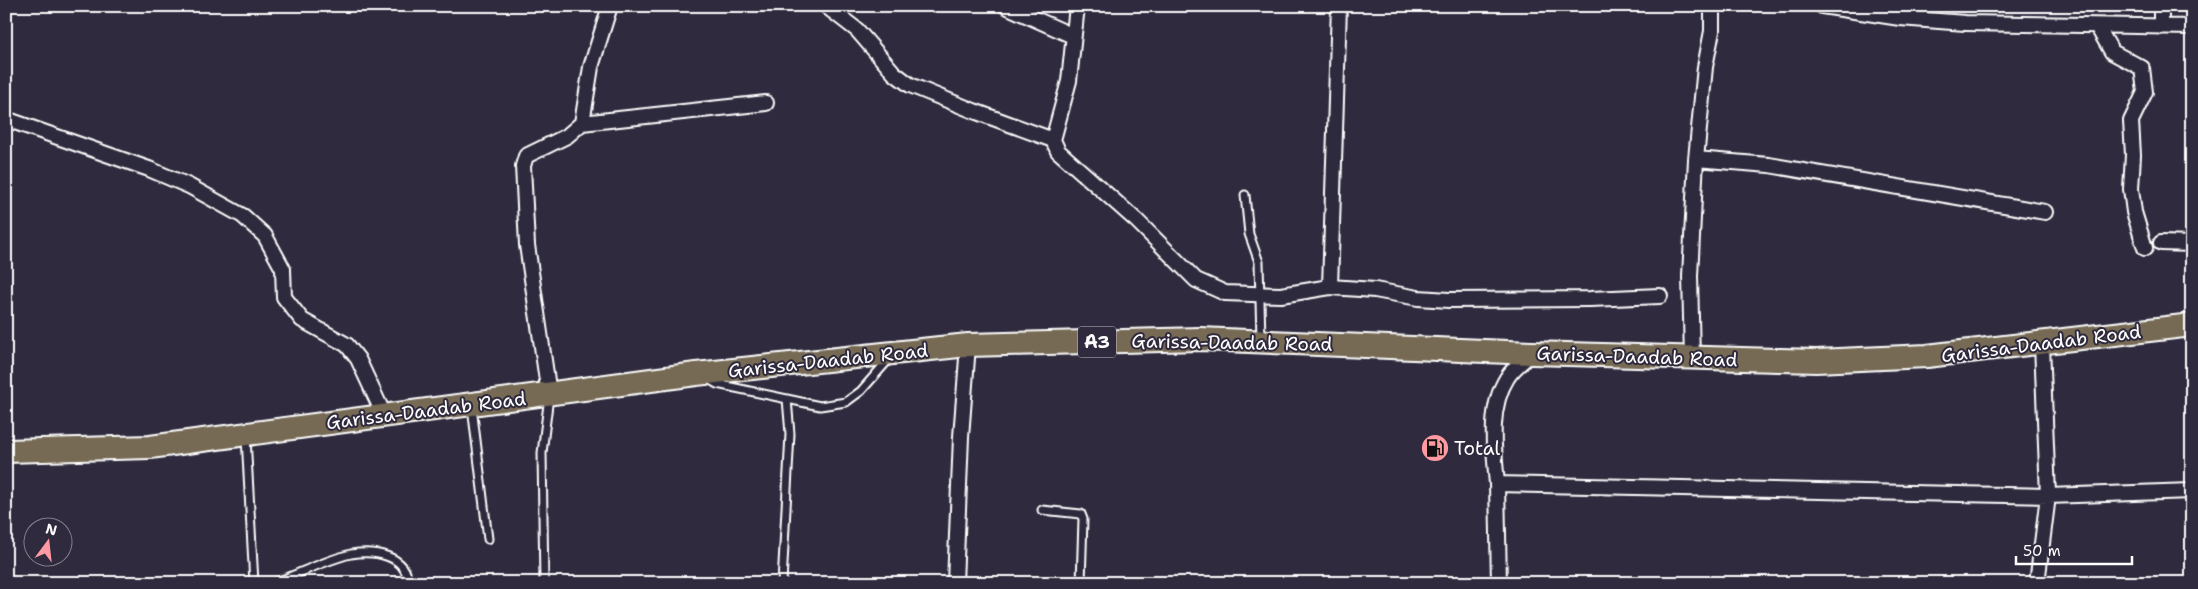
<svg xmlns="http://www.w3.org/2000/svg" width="2198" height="589" font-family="'Shantell Sans',sans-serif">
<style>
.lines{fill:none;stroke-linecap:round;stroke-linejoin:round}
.service-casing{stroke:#fff;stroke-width:11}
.minor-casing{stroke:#fff;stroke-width:18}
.trunk-casing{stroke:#fff;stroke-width:26}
.service{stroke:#2f2a3d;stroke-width:7}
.minor{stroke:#2f2a3d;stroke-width:14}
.trunk{stroke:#766a54;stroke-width:22}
.labels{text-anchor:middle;stroke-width:4;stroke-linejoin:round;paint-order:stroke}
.shield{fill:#2f2a3d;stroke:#c1bfc5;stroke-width:1}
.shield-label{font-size:18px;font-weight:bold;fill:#fff}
.street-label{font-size:19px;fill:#fff;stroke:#2f2a3d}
.poi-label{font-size:19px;fill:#fff;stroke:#2f2a3d;text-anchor:start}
</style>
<rect width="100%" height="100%" fill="#2f2a3d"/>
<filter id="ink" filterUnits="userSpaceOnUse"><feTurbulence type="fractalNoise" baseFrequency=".02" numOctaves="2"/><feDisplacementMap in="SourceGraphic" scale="10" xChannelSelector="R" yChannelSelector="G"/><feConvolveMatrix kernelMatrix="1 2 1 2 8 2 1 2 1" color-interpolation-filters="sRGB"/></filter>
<g filter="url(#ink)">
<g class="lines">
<defs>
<path id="service" d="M1245,195L1249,234L1259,262L1261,340
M710,380L717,384L820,406L846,402L861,391L890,358
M472,407L488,539
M246,437L254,583
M1042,510L1081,514L1083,519L1081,583
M274,583C299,574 325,560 351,554C374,550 407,555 408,583
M544,583L542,453L549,396
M782,583L790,434L787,399"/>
<path id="minor" d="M826,6L857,30L894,73L910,85L974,111L1053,140
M1006,6L1073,36
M1077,6L1069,81L1053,140L1058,151L1137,221L1196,280L1225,293L1281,295L1330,287L1375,290L1418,298L1449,300L1590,299L1660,296
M1822,6L1900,18L1965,23L2192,27
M2161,6V27
M2097,26L2112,52L2142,68L2145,92L2131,121L2133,155L2131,189L2134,212L2145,248
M6,119L149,169L189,186L243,216L265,236L283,269L284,297L302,320L347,345L358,359L384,415
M582,123L591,67L610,6
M1696,159L1769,165L2045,212
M2161,243L2192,244
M1330,287L1339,6
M1692,358L1690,276L1696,159L1705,67L1712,31V6
M549,394L527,245L523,166L526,156L567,136L582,123L766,103
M1497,484C1494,450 1488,408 1507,378C1513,368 1524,360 1532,353
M955,583L961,437L968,345
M1499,583L1497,484L2048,496L2192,491
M2037,583L2048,496L2042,344"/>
<path id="trunk" d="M6,451L150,447L696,374L968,345L1200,339L1532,353L1816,361L1927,356L2192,325"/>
</defs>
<use href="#service" class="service-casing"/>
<use href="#minor" class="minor-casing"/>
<use href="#trunk" class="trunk-casing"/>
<use href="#service" class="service"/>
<use href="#minor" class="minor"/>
<use href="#trunk" class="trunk"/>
</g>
</g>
<defs>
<symbol id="fuel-disc" viewBox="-11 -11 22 22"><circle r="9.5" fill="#ff9aa2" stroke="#2f2a3d"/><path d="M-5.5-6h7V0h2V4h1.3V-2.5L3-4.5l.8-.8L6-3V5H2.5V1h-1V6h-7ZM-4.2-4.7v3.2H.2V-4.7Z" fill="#111"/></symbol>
</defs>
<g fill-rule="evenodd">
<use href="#fuel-disc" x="1419" y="432" width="32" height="32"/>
</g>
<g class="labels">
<rect class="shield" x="1078" y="326.5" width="38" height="31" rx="4"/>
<g class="shield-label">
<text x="1097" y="348">A3</text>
</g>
<g class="street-label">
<text transform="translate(1232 342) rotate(1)" y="7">Garissa-Daadab Road</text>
<text transform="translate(2041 343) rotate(-7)" y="7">Garissa-Daadab Road</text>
<text transform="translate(1637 356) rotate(2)" y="7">Garissa-Daadab Road</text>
<text transform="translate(828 360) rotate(-6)" y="7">Garissa-Daadab Road</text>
<text transform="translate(426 410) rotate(-7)" y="7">Garissa-Daadab Road</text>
</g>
<g class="poi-label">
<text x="1454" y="455">Total</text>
</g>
</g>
<rect width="2198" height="589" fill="none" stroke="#2f2a3d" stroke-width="25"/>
<rect x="12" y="12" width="2173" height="564" fill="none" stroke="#fff" stroke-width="2" filter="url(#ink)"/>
<g transform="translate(48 542) rotate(15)"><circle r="24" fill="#2f2a3d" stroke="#827f8b"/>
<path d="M0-4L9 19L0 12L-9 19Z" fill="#ff9aa2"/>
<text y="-8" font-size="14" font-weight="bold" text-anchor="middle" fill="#ffffff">N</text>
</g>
<path d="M2016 556v8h116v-8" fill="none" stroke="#ffffff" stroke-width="2.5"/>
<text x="2023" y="556" font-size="15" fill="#ffffff" stroke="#2f2a3d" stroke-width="4" paint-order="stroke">50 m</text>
</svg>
